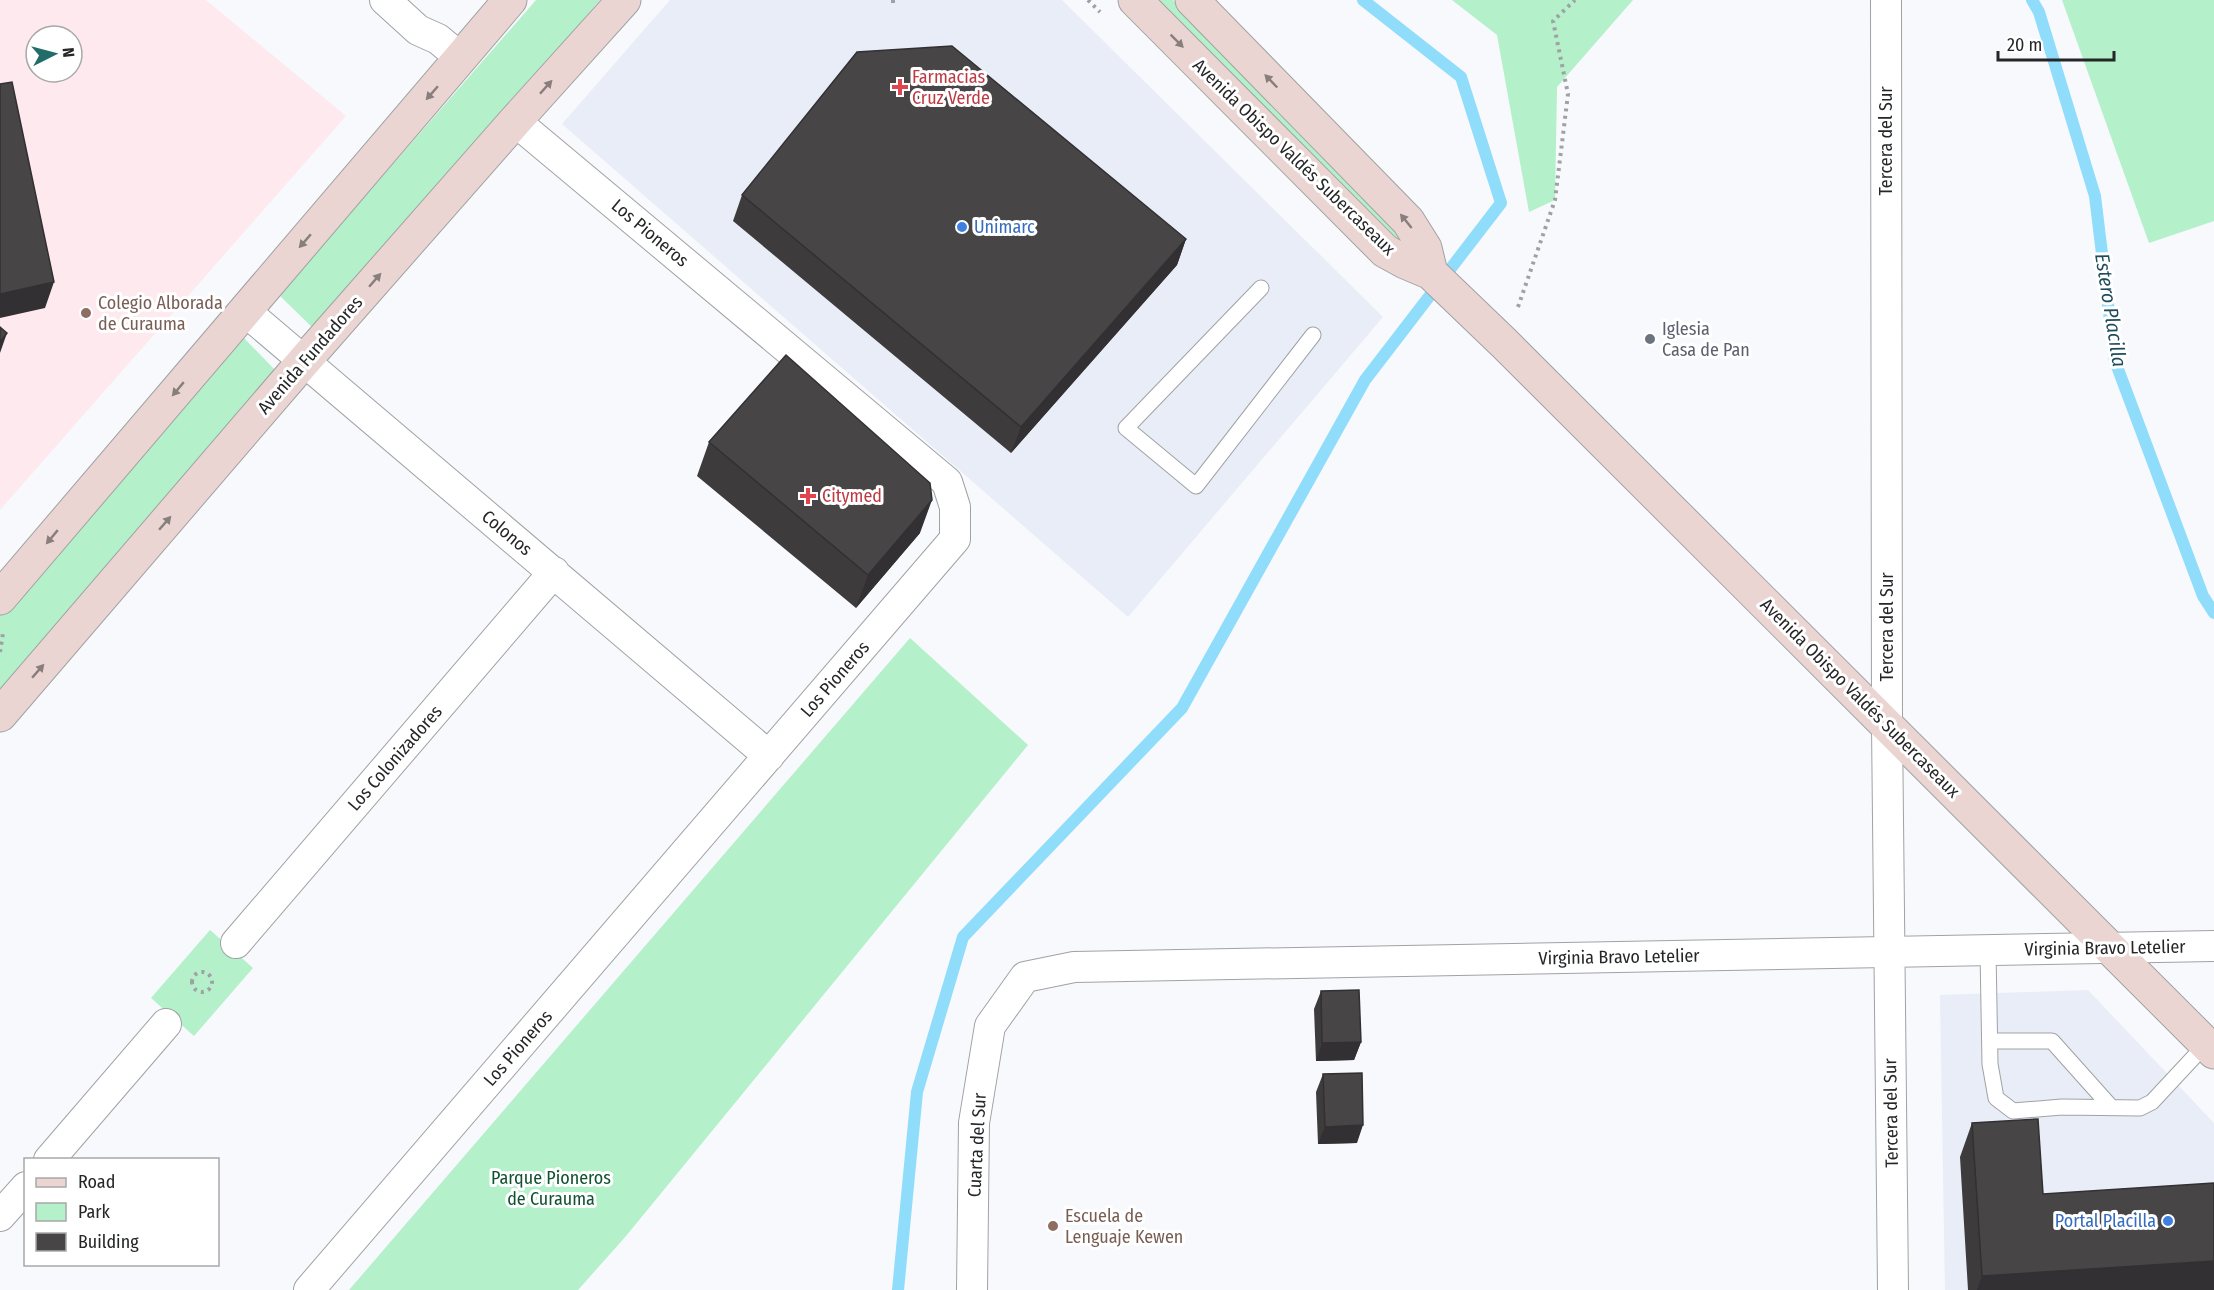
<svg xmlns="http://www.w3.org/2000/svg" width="2214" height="1290" font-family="'Fira Sans Condensed',sans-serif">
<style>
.built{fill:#e8edf7}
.education{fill:#fee9ee;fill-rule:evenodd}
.green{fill:#b4f0c9}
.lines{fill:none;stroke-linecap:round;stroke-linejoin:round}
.stream{stroke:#8fdcfb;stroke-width:12}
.lane-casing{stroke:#a0a2a4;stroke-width:17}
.street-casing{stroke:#a0a2a4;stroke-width:32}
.secondary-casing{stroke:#a0a2a4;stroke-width:35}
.path{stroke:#a0a1a4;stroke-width:4;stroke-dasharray:3 4.5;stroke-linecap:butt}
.lane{stroke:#fff;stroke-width:15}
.street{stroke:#fff;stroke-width:30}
.secondary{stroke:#ead5d2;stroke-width:33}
.wall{fill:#3e3b3d}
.shaded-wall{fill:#323032}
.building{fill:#484547;stroke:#323032;stroke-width:1.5}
.oneway{fill:#887e7c}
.health-dot{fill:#e0444e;stroke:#fff;stroke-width:2}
.shop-dot{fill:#3f7fe0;stroke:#fff;stroke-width:2}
.education-dot{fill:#8d6e63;stroke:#fff;stroke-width:2}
.worship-dot{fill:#6b7280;stroke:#fff;stroke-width:2}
.labels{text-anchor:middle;stroke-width:6;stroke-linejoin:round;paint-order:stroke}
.health-label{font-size:18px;fill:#be3a42;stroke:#fff;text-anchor:start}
.street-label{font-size:18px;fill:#252627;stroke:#fff}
.shop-label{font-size:18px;fill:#366cbe;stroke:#fff;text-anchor:start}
.education-label{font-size:18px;fill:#785e54;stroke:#fff;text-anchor:start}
.worship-label{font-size:18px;fill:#5b616d;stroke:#fff;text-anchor:start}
.park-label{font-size:18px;fill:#105130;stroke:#fff}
.water-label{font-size:20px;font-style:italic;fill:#1f4c5c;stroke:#fff}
</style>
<rect width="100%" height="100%" fill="#f7f9fc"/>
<path class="built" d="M670,0H1062L1383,317L1128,617L562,124Z
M2088,990L2214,1123V1290H1945L1940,995Z"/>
<path class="education" d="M0,0H206L346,116L0,510ZM36,36H72V72H36Z"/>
<path class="green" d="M536,0H600L314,329L279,295Z
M1155,0H1173L1404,236L1401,246Z
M1452,0H1633L1557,87L1555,200L1529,212L1497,35Z
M2062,0H2214V221L2149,243Z
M243,337L277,372L0,691V615Z
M910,638L1028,745L626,1236L578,1290H349Z
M210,930L253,968L194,1036L151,998Z"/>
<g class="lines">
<path class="stream" d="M2032,0L2039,12L2095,196L2115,361L2203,596L2214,613
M898,1290L917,1092L963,937L1182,708L1365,380L1501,203L1461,77L1363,0"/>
<defs>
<path id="lane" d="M1261,288L1126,428L1196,486L1313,335
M1988,951L1990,1064L1996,1098L2013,1111L2062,1107L2140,1108L2152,1102L2206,1044
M1990,1041H2052L2111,1107"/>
<path id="street" d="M385,0L418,30L438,39L461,58
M1886,0L1887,725L1893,1290
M245,311L769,756
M236,943L554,572
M49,1160L166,1024
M0,1216L26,1187
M309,1290L955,539V507L947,482L515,121
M972,1290L974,1123L990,1026L1025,977L1074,967L2214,946"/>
<path id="secondary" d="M1135,0L1385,251L1405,262L1431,273L1505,344L2214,1052
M1192,0L1408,221L1425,248L1431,273
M0,598L510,0
M0,715L304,361L515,121L624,0"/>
</defs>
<use href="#lane" class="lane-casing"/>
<use href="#street" class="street-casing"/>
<use href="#secondary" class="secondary-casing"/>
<path class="path" d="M893,0V3
M1088,0L1100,12
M1518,307L1555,200L1568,94L1553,21L1575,0
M0,652L3,633
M192 982a10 10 0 1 1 20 0a10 10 0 1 1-20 0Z"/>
<use href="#lane" class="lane"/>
<use href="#street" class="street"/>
<use href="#secondary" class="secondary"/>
</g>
<path class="wall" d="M742,195L1186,239L1177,265L1011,453L733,221Z
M709,442L920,533L856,608L697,476Z
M1321,991L1361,1042L1354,1060L1316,1061L1314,1009Z
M1323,1074L1357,1143L1318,1144L1316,1092Z
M1972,1123L2043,1194L2214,1290H1968L1960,1157Z"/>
<path class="shaded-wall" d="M1186,239L1177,265L1011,453L1021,427Z
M54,282L45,308L0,318V294Z
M7,333L0,353V342Z
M932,500L920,533L856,608L868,575Z
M1361,1042L1354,1060L1316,1061L1322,1043Z
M1363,1125L1357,1143L1318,1144L1325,1127Z
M2214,1261V1290H1977L1982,1276Z"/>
<path class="building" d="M952,46L1186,239L1021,427L742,195L857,52Z
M12,82L54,282L0,294V84Z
M0,327L7,333L0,342Z
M786,355L930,483L932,500L868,575L709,442Z
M1359,990L1361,1042L1322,1043L1321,991Z
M1362,1073L1363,1125L1325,1127L1323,1074Z
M2038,1119L2043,1194L2214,1183V1261L1982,1276L1972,1123Z"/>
<defs><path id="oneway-solid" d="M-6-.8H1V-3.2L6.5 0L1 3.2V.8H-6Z" transform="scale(1.5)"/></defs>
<g class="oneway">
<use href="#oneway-solid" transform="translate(1177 41) rotate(45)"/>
<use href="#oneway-solid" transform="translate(1271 81) rotate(-134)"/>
<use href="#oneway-solid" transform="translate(546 87) rotate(-48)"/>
<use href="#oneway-solid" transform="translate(432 93) rotate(131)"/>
<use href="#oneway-solid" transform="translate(1406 221) rotate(-129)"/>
<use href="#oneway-solid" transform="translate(305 241) rotate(131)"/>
<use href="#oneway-solid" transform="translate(375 280) rotate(-49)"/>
<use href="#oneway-solid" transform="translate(178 389) rotate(130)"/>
<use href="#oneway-solid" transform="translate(165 523) rotate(-49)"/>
<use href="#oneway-solid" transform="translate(52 537) rotate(130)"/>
<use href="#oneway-solid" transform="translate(38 671) rotate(-49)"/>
</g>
<g class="health-dot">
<path d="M897 78h6v6h6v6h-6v6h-6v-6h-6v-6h6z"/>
<path d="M805 487h6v6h6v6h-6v6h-6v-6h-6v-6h6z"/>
</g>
<g class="shop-dot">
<circle cx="962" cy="227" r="6"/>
<circle cx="2168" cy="1221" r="6"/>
</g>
<g class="education-dot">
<circle cx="86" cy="313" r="6"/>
<circle cx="1053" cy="1226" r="6"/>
</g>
<circle class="worship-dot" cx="1650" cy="339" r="6"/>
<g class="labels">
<g class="health-label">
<text x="912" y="83">Farmacias<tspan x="912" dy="21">Cruz Verde</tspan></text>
<text x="822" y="502">Citymed</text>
</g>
<g class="street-label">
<text transform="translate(1886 141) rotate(-90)" y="6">Tercera del Sur</text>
<text transform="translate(1294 157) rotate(44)" y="6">Avenida Obispo Valdés Subercaseaux</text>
<text transform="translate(650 233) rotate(40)" y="6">Los Pioneros</text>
<text transform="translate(310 355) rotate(-49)" y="6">Avenida Fundadores</text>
<text transform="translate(507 533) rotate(40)" y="6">Colonos</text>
<text transform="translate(1887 627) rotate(-90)" y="6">Tercera del Sur</text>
<text transform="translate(835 679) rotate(-49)" y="6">Los Pioneros</text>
<text transform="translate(1860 698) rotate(45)" y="6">Avenida Obispo Valdés Subercaseaux</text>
<text transform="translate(395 758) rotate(-49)" y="6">Los Colonizadores</text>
<text transform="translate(2105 948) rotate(-1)" y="6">Virginia Bravo Letelier</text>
<text transform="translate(1619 957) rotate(-1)" y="6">Virginia Bravo Letelier</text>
<text transform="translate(518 1048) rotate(-49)" y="6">Los Pioneros</text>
<text transform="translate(1891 1113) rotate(-91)" y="6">Tercera del Sur</text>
<text transform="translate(977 1145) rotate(-87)" y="6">Cuarta del Sur</text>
</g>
<g class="shop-label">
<text x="974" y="233">Unimarc</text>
<text x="2156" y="1227" text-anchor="end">Portal Placilla</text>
</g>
<g class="education-label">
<text x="98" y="309">Colegio Alborada<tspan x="98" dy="21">de Curauma</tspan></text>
<text x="1065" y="1222">Escuela de<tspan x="1065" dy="21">Lenguaje Kewen</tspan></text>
</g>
<g class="worship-label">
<text x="1662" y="335">Iglesia<tspan x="1662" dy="21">Casa de Pan</tspan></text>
</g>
<g class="park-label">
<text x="551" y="1184">Parque Pioneros<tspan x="551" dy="21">de Curauma</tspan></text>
</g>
<g class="water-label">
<text transform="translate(2111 310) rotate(81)" y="7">Estero Placilla</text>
</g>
</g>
<rect x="24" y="1158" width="195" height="108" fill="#ffffff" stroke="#a8a8a9" stroke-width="1.5"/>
<rect x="36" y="1178" width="30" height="9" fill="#ead5d2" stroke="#a8a8a9" stroke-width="1.5"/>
<text x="78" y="1188" font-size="18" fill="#252627">Road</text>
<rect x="36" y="1203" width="30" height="18" fill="#b4f0c9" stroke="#a8a8a9" stroke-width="1.5"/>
<text x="78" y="1218" font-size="18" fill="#252627">Park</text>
<rect x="36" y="1233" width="30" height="18" fill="#484547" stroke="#a8a8a9" stroke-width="1.5"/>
<text x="78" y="1248" font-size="18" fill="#252627">Building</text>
<g transform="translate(54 54) rotate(84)"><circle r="28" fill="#ffffff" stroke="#a8a8a9" stroke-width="1.5"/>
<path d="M0-4.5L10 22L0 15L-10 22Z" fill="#226d6a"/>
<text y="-9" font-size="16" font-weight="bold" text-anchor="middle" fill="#252627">N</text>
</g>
<path d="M1998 51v9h116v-9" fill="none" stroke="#252627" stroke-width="3"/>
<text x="2007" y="51" font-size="18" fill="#252627" stroke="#ffffff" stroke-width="4.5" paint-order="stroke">20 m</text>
</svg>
